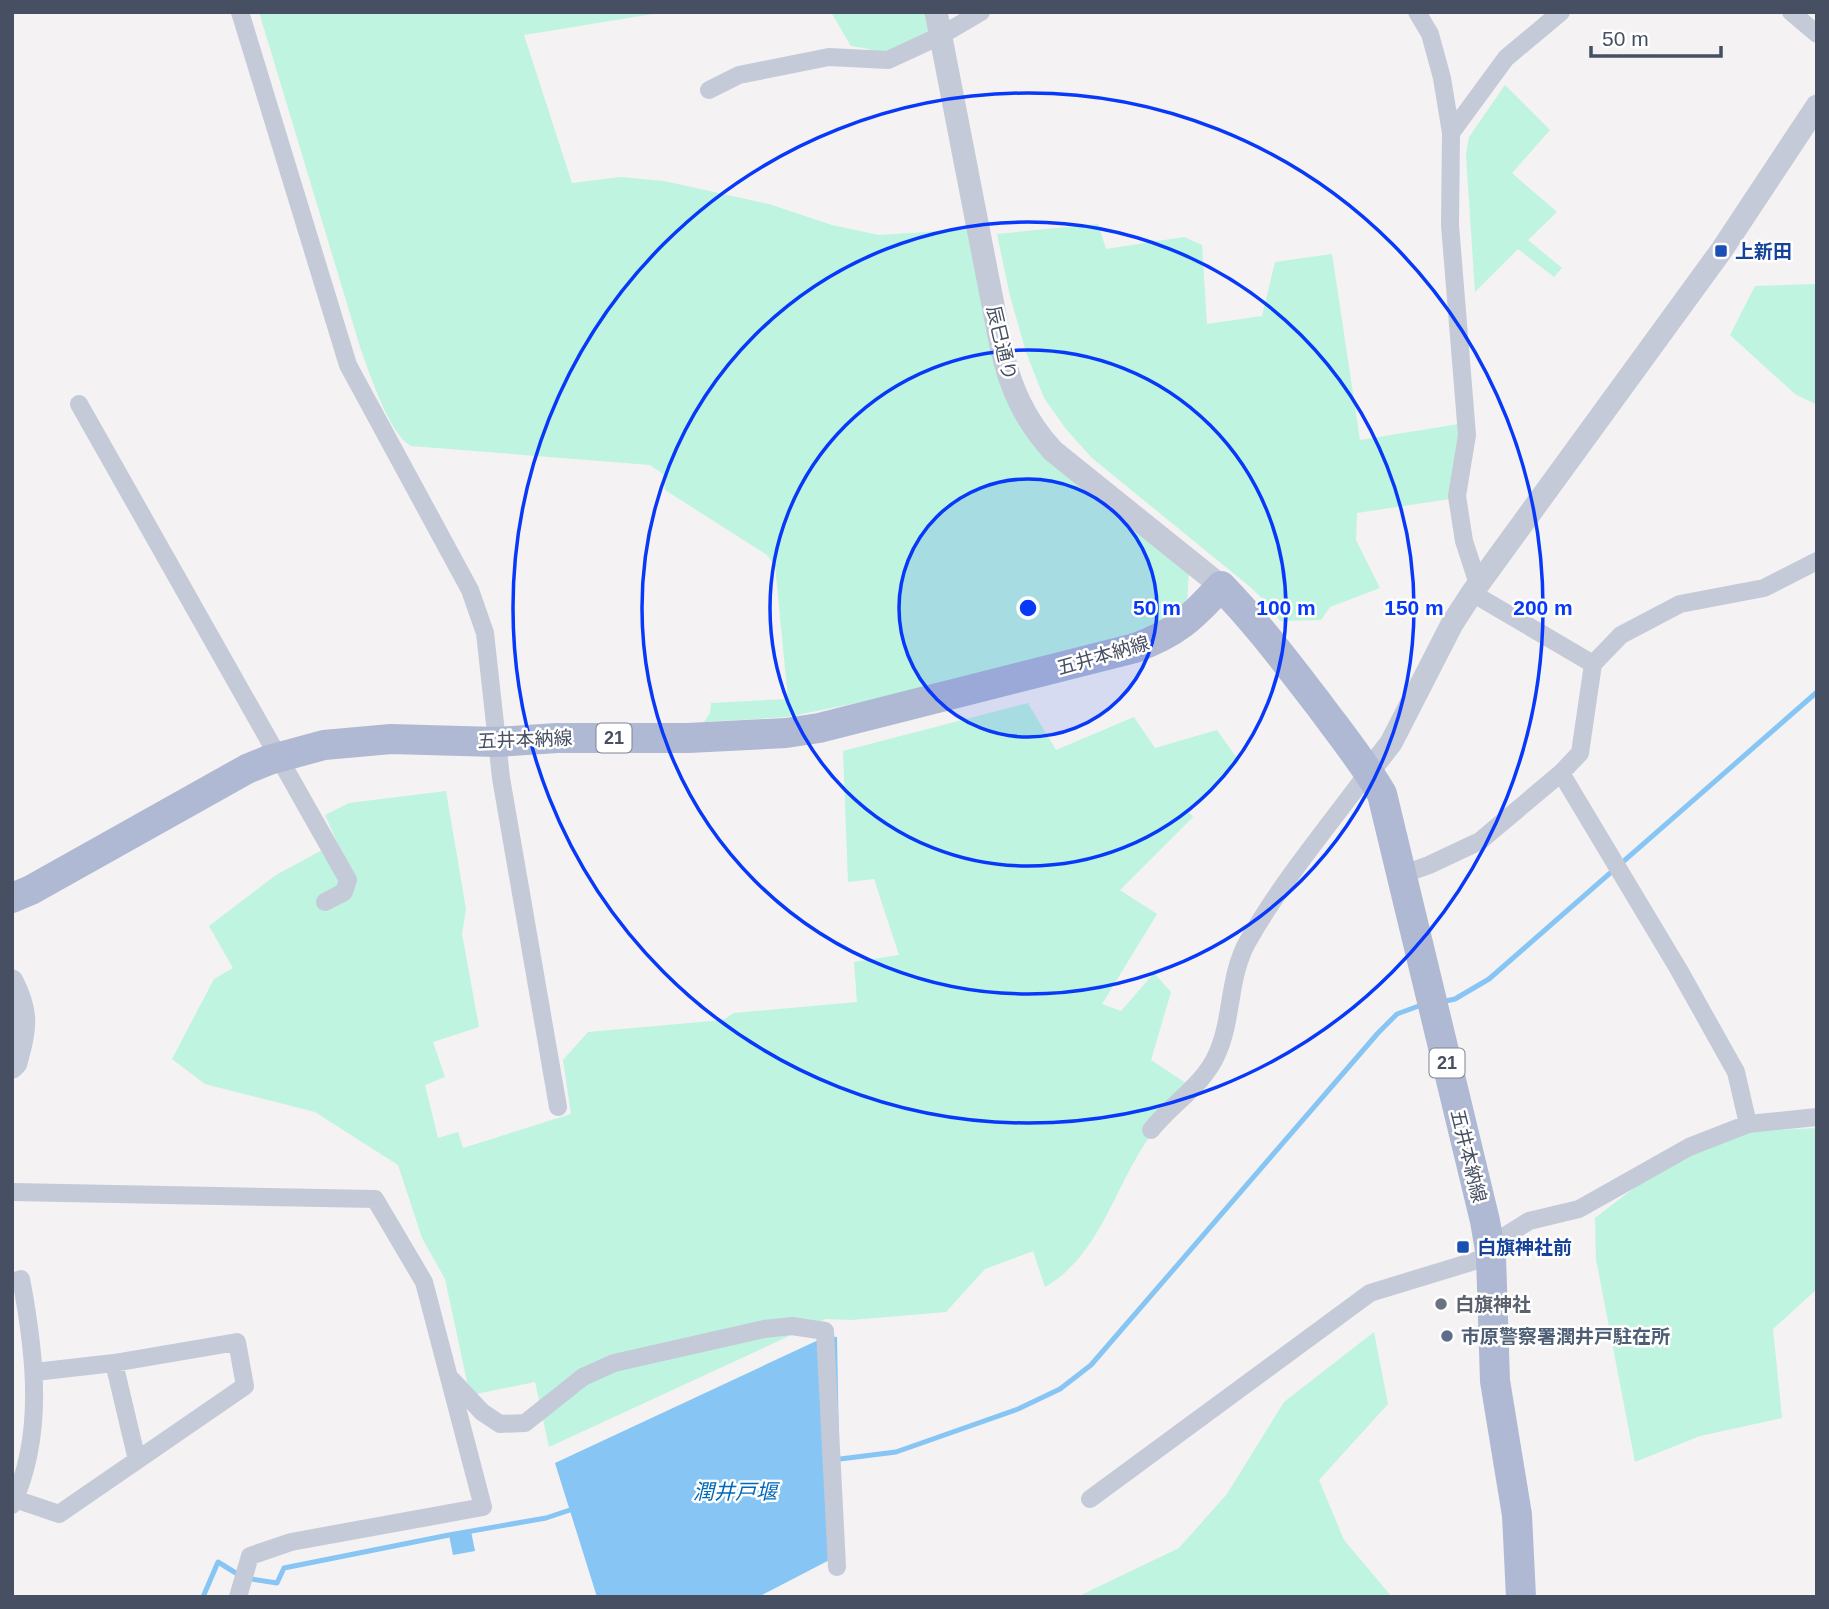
<svg xmlns="http://www.w3.org/2000/svg" width="1829" height="1609" font-family="Helvetica,'Noto Sans JP',sans-serif">
<style>
.green{fill:#bef4e0}
.water{fill:#87c5f5}
.lines{fill:none;stroke-linecap:round;stroke-linejoin:round}
.stream{stroke:#87c5f5;stroke-width:5}
.minor{stroke:#c5cad8;stroke-width:18}
.tertiary{stroke:#c5cad8;stroke-width:23}
.primary{stroke:#afb9d3;stroke-width:30}
.ring{fill:none;stroke:#0839f9;stroke-width:3.5}
.transit-dot{fill:#1a4fb4;stroke:#fff;stroke-width:2.5}
.worship-dot{fill:#6b7280;stroke:#fff;stroke-width:2.5}
.service-dot{fill:#5c6f8a;stroke:#fff;stroke-width:2.5}
.labels{text-anchor:middle;stroke-width:5;stroke-linejoin:round;paint-order:stroke}
.shield{fill:#fff;stroke:#7e8491;stroke-width:2}
.shield-label{font-size:18px;font-weight:bold;fill:#474f62}
.transit-label{font-size:19px;font-weight:bold;fill:#164399;stroke:#fff;text-anchor:start}
.street-label{font-size:19px;fill:#474f62;stroke:#fff}
.worship-label{font-size:19px;font-weight:bold;fill:#5b616d;stroke:#fff;text-anchor:start}
.service-label{font-size:19px;font-weight:bold;fill:#4e5e75;stroke:#fff;text-anchor:start}
.water-label{font-size:21px;font-style:italic;fill:#0069bc;stroke:#fff}
.centre{fill:#0839f9;stroke:#fff;stroke-width:3.5}
.ring-label{font-size:21px;text-anchor:middle;font-weight:bold;fill:#0839f9;stroke:#fff;stroke-width:5;stroke-linejoin:round;paint-order:stroke}
</style>
<rect width="100%" height="100%" fill="#f4f2f2"/>
<path class="green" d="M259,12H665L524,35L572,183L620,177L664,181L769,204L832,225L879,235L974,229L1007,393L1189,567L1187,608L1142,633L871,700L787,717L704,722L710,713L711,703L788,699L775,565L767,555L665,490L663,474L650,465L411,446C389,434 370,374 361,350Z
M831,12H930L935,40L874,55L869,49L851,46Z
M1505,85L1550,130L1512,173L1557,212L1528,240L1562,268L1554,277L1518,249L1475,292L1466,155L1469,137Z
M1098,224L1106,249L1184,237L1202,245L1207,324L1262,316L1275,262L1332,254L1360,440L1471,422L1463,497L1357,513L1356,540L1380,588L1330,607L1321,620L1280,621L1264,600L1249,586L1092,458L1066,429L1044,398L1026,352L1010,296L997,234Z
M1817,284V405L1795,394L1730,335L1755,286Z
M1028,703L1056,750L1134,717L1155,748L1217,730L1239,761L1187,810L1193,817L1120,890L1157,914L1102,1004L1121,1011L1154,973L1171,992L1151,1060L1195,1089C1183,1101 1168,1113 1157,1127C1116,1177 1104,1253 1045,1287L1033,1251L985,1269L946,1312L851,1320L826,1319L549,1447L535,1382L476,1394L469,1391L445,1279L422,1238L398,1165L315,1112L205,1084L172,1059L214,979L233,968L209,926L276,875L337,842L325,815L349,803L446,791L466,909L462,934L479,1027L433,1042L445,1077L425,1085L438,1138L458,1132L463,1148L571,1114L563,1060L588,1032L723,1020L734,1013L857,1002L854,962L899,955L874,879L848,882L843,751Z
M1817,1128V1289L1773,1329L1782,1418L1700,1436L1635,1462L1596,1259L1595,1218L1704,1134Z
M1374,1332L1388,1404L1319,1480L1344,1540L1392,1597H1077L1179,1548L1227,1494L1284,1402Z"/>
<path class="water" d="M827,1336L837,1337L841,1554L758,1597H597L555,1463Z
M471,1531L475,1551L453,1555L449,1535Z"/>
<g class="lines">
<path class="stream" d="M1441,1002L1455,999L1489,979L1817,692
M840,1459L896,1452L1018,1409L1060,1389L1091,1365L1378,1033L1397,1014L1424,1004
M203,1597L218,1562L244,1578L277,1583L284,1568L449,1535L546,1518L570,1510"/>
<path class="minor" d="M240,12L348,365L470,590L485,633L501,778L558,1107
M1417,12L1430,34L1442,78L1451,133L1450,225L1467,435L1457,496L1464,541L1478,584
M1791,12L1817,34
M709,90L739,75L829,57L888,60L940,36L981,12
M1451,133L1506,58L1561,12
M79,404L348,880L344,892L325,902
M1472,593L1593,664
M1561,773L1679,970L1736,1072L1748,1124
M1401,875L1429,865L1480,841L1561,773L1580,753L1593,664L1621,635L1680,604L1764,588L1817,561
M1151,1130C1172,1103 1203,1086 1217,1054C1233,1019 1228,976 1248,941C1282,881 1328,827 1369,771
M12,1192L375,1199L424,1282L483,1507L291,1542L250,1556L238,1597
M1489,1246L1529,1221L1579,1209L1689,1147L1748,1124L1817,1117
M12,1282L21,1279C35,1353 45,1435 12,1505
M114,1363L137,1460
M450,1378L482,1412L500,1424L525,1423L583,1377L614,1363L764,1329L792,1326L825,1331L837,1567
M15,1499L59,1514L245,1386L237,1342L114,1363L35,1372
M1090,1499L1370,1293L1491,1256"/>
<path class="tertiary" d="M936,12L1001,346C1010,387 1024,419 1053,451L1221,586
M1369,771L1391,743L1452,624L1472,593L1721,251L1817,106
M12,981C29,1014 25,1029 16,1063L12,1067"/>
<path class="primary" d="M12,898L31,890L247,769L269,760L324,745L391,739L497,742L557,738H688L786,733L819,728L1135,648C1176,633 1192,618 1221,586C1256,622 1286,662 1317,702C1339,732 1363,761 1382,794L1485,1221L1491,1256L1495,1381L1517,1515L1521,1597"/>
</g>
<circle cx="1028" cy="608" r="129" fill="#0839f9" fill-opacity=".12"/>
<g class="ring">
<circle cx="1028" cy="608" r="129"/>
<circle cx="1028" cy="608" r="258"/>
<circle cx="1028" cy="608" r="386"/>
<circle cx="1028" cy="608" r="515"/>
</g>
<g class="transit-dot">
<rect x="1714" y="244" width="14" height="14" rx="3.5"/>
<rect x="1456" y="1240" width="14" height="14" rx="3.5"/>
</g>
<circle class="worship-dot" cx="1441" cy="1304" r="7"/>
<circle class="service-dot" cx="1447" cy="1336" r="7"/>
<g class="labels">
<g class="shield">
<rect x="596.5" y="723.5" width="35" height="29" rx="5"/>
<rect x="1429.5" y="1048.5" width="35" height="29" rx="5"/>
</g>
<g class="shield-label">
<text x="614" y="744">21</text>
<text x="1447" y="1069">21</text>
</g>
<g class="transit-label">
<text x="1735" y="258">上新田</text>
<text x="1477" y="1254">白旗神社前</text>
</g>
<g class="street-label">
<text transform="translate(1002 343) rotate(77)" y="7">辰巳通り</text>
<text transform="translate(1103 655) rotate(-16)" y="7">五井本納線</text>
<text transform="translate(525 739) rotate(-2)" y="7">五井本納線</text>
<text transform="translate(1469 1156) rotate(76)" y="7">五井本納線</text>
</g>
<g class="worship-label">
<text x="1455" y="1311">白旗神社</text>
</g>
<g class="service-label">
<text x="1461" y="1343">市原警察署潤井戸駐在所</text>
</g>
<g class="water-label">
<text x="735" y="1499">潤井戸堰</text>
</g>
</g>
<circle cx="1028" cy="608" r="10" class="centre"/>
<g class="ring-label">
<text x="1157" y="615">50 m</text>
<text x="1286" y="615">100 m</text>
<text x="1414" y="615">150 m</text>
<text x="1543" y="615">200 m</text>
</g>
<rect width="1829" height="1609" fill="none" stroke="#474f62" stroke-width="28"/>
<path d="M1591 46v10h130v-10" fill="none" stroke="#474f62" stroke-width="3.5"/>
<text x="1602" y="46" font-size="21" fill="#474f62" stroke="#ffffff" stroke-width="5" paint-order="stroke">50 m</text>
</svg>
